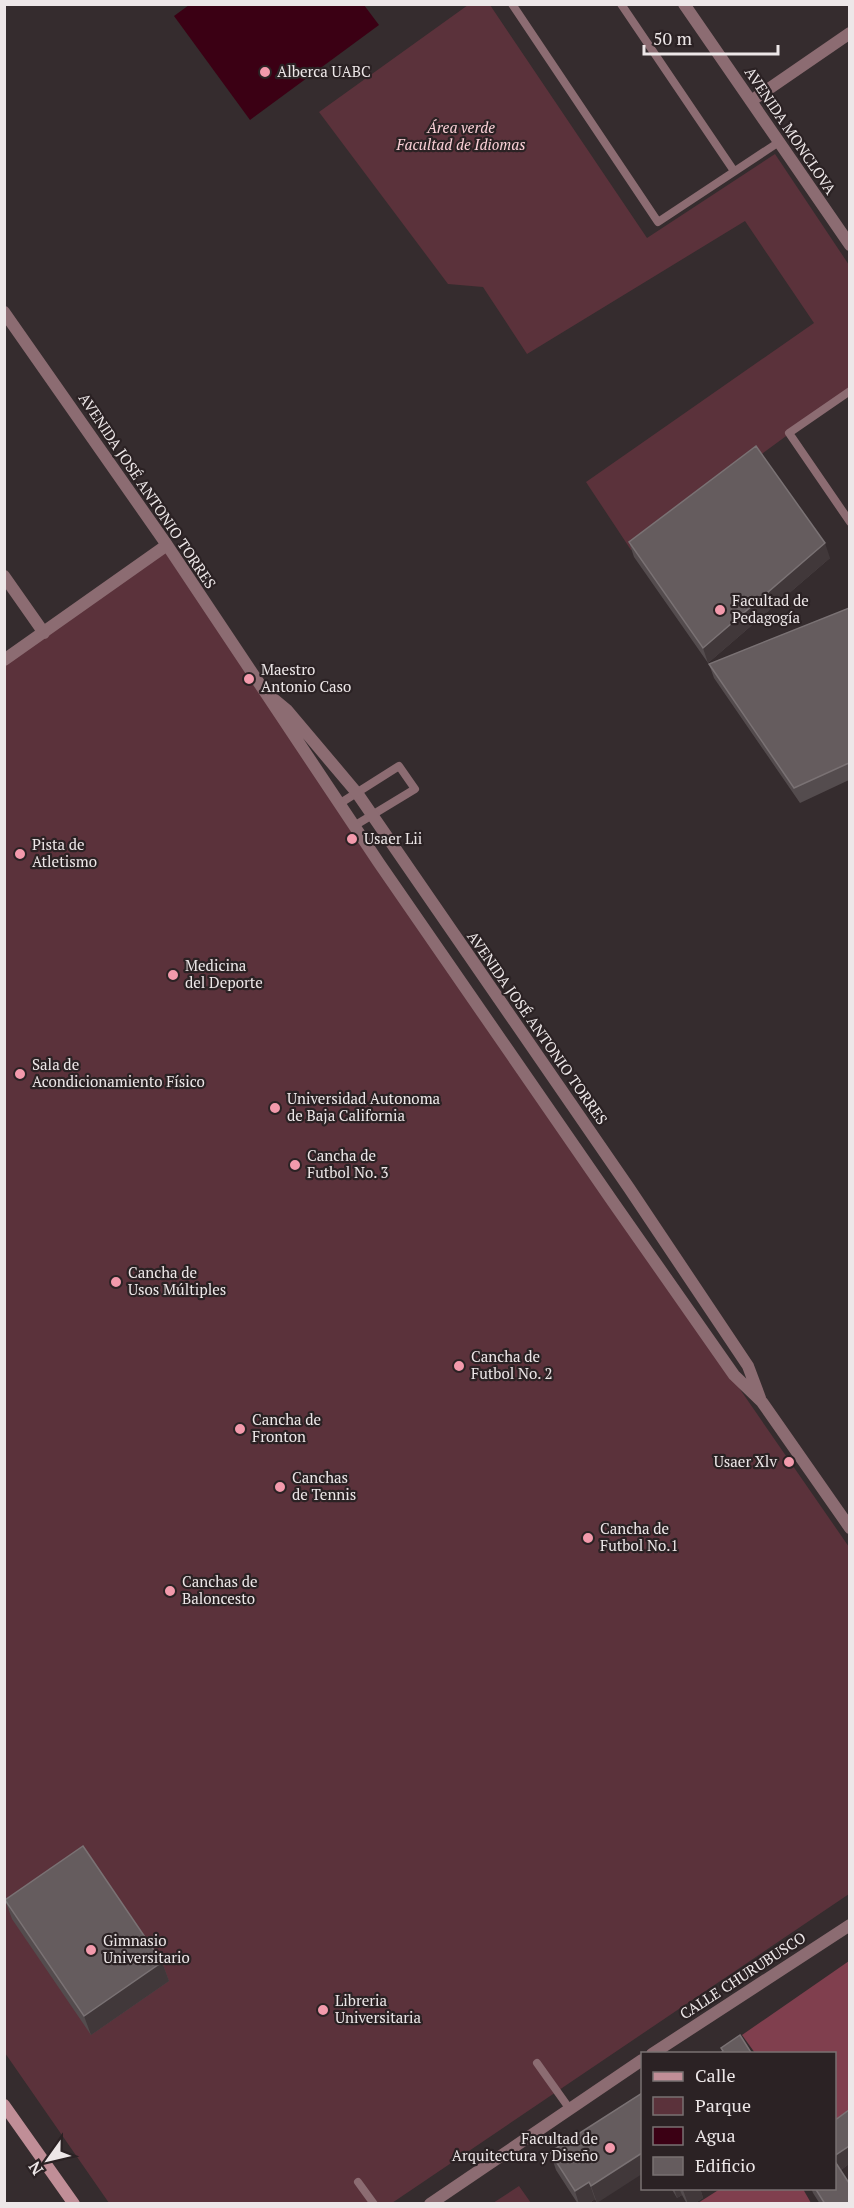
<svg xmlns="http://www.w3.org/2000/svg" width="854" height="2208" font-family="'PT Serif',serif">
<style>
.green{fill:#5b323b}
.forest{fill:#803f4e}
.water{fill:#3b0014}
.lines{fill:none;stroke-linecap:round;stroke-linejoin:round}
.lane{stroke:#8c6c72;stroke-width:8}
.street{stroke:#8c6c72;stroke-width:12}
.secondary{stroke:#c08e97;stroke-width:12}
.wall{fill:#544c4e}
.shaded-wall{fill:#41383a}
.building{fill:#655c5e;stroke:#7a7274;stroke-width:1.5}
.poi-dot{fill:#f39aac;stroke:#2b2224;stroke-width:2}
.labels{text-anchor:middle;stroke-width:4.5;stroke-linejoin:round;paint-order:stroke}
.poi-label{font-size:15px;fill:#ede7e8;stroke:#2b2224;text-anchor:start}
.park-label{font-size:15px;font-style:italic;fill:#fbd0d7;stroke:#2b2224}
.street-label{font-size:15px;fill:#ede7e8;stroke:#2b2224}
</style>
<rect width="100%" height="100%" fill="#352c2e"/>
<path class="green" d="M468,5H490L647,238L775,154L849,265V390L631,550L586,482L814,323L745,221L527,354L483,287L448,284L319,112Z
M167,547L567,1139L849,1547V1894L392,2203H109L5,2053V662Z
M519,2186L531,2203H493Z"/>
<path class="forest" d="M849,1961L850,2119L835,2136L834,2054L755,2053L742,2035Z
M720,2189H803L811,2203H698Z"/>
<path class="water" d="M364,5L379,25L250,120L174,16L189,5Z"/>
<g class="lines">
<path class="lane" d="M512,4L658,222L779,142
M621,4L734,171
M850,391L789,433L850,522
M339,804L399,766L415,789L354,826
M537,2063L569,2108
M358,2182L374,2204"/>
<path class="street" d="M684,4L850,245
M751,101L850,33
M4,312L167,545L379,863L613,1202L734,1375L762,1402L850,1528
M4,576L44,633
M4,660L167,545
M275,700L287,710L357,793L629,1188L748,1366L760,1398
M652,2054L850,1925
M430,2204L642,2060"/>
<path class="secondary" d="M4,2105L74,2204"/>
</g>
<path class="wall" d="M629,542L830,558L708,663L634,557Z
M849,608V780L800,803L714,678L709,664Z
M5,1900L162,1962L169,1981L91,2035L12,1919Z
M642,2093L597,2203L595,2199L588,2204H578L556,2170L550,2152Z
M849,2110V2164L841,2170L849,2204H820L813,2193L811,2188H834Z
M671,2188H700L703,2198L694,2204H687L682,2195L677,2198Z"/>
<path class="shaded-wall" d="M825,543L830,558L708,663L703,648Z
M162,1962L169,1981L91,2035L84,2016Z
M849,2146V2164L838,2172L834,2163V2156Z
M642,2153V2174L597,2203L591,2186Z
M589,2182L595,2199L588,2204H579L575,2191Z
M674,2188H679L682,2195L677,2198Z
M684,2188H700L703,2198L694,2204H688L683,2190Z"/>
<path class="building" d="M756,446L825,543L703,648L629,542Z
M849,608V763L794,788L709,664Z
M83,1846L162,1962L84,2016L5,1900Z
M740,2035L752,2054H720L723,2051L721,2048Z
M642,2093V2153L591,2186L589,2182L575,2191L550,2152Z
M849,2110V2146L834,2156V2121Z
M834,2160L849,2183V2204H825L815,2188H834Z"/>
<g class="poi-dot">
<circle cx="265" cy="72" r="6"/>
<circle cx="720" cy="610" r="6"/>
<circle cx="249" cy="679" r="6"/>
<circle cx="352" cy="839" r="6"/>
<circle cx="20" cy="854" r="6"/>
<circle cx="173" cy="975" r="6"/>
<circle cx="20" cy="1074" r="6"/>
<circle cx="275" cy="1108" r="6"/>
<circle cx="295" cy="1165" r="6"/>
<circle cx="116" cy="1282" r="6"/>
<circle cx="459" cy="1366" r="6"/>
<circle cx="240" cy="1429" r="6"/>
<circle cx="789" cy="1462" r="6"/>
<circle cx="280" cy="1487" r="6"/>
<circle cx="588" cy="1538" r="6"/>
<circle cx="170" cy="1591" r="6"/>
<circle cx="91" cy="1950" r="6"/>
<circle cx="323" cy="2010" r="6"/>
<circle cx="610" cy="2148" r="6"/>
</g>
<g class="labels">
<g class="poi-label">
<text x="277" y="77">Alberca UABC</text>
<text x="732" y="606">Facultad de<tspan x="732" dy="17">Pedagogía</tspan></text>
<text x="261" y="675">Maestro<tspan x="261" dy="17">Antonio Caso</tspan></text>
<text x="364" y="844">Usaer Lii</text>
<text x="32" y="850">Pista de<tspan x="32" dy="17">Atletismo</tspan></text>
<text x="185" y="971">Medicina<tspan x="185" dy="17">del Deporte</tspan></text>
<text x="32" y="1070">Sala de<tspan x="32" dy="17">Acondicionamiento Físico</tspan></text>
<text x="287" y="1104">Universidad Autonoma<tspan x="287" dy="17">de Baja California</tspan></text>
<text x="307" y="1161">Cancha de<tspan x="307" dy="17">Futbol No. 3</tspan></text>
<text x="128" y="1278">Cancha de<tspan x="128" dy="17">Usos Múltiples</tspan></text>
<text x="471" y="1362">Cancha de<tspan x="471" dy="17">Futbol No. 2</tspan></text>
<text x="252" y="1425">Cancha de<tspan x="252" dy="17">Fronton</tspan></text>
<text x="777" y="1467" text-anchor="end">Usaer Xlv</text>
<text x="292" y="1483">Canchas<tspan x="292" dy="17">de Tennis</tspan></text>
<text x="600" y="1534">Cancha de<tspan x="600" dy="17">Futbol No.1</tspan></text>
<text x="182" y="1587">Canchas de<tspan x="182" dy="17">Baloncesto</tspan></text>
<text x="103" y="1946">Gimnasio<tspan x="103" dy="17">Universitario</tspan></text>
<text x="335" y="2006">Libreria<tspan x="335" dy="17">Universitaria</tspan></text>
<text x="598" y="2144" text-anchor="end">Facultad de<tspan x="598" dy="17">Arquitectura y Diseño</tspan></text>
</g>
<g class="park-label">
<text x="461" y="133">Área verde<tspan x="461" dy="17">Facultad de Idiomas</tspan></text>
</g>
<g class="street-label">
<text transform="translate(790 131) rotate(56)" y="5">AVENIDA MONCLOVA</text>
<text transform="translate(147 491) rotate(56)" y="5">AVENIDA JOSÉ ANTONIO TORRES</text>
<text transform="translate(537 1028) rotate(55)" y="5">AVENIDA JOSÉ ANTONIO TORRES</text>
<text transform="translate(743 1976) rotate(-33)" y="5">CALLE CHURUBUSCO</text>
</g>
</g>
<rect width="854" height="2208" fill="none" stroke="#ede7e8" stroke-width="12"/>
<rect x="641" y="2052" width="195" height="138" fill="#2b2224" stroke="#797172" stroke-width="1.5"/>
<rect x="653" y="2072" width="30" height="9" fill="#c08e97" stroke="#797172" stroke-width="1.5"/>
<text x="695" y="2082" font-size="18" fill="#ede7e8">Calle</text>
<rect x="653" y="2097" width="30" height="18" fill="#5b323b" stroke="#797172" stroke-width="1.5"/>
<text x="695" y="2112" font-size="18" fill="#ede7e8">Parque</text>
<rect x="653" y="2127" width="30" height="18" fill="#3b0014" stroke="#797172" stroke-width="1.5"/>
<text x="695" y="2142" font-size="18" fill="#ede7e8">Agua</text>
<rect x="653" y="2157" width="30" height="18" fill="#655c5e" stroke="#797172" stroke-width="1.5"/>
<text x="695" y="2172" font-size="18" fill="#ede7e8">Edificio</text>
<g transform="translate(48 2160) rotate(236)" stroke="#2b2224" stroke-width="4.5" paint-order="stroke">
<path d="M0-4.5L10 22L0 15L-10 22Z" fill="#ede7e8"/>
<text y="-9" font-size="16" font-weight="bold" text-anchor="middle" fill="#ede7e8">N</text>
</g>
<path d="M644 45v9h134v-9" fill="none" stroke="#ede7e8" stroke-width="3"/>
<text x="653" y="45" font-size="18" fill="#ede7e8" stroke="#2b2224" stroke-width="4.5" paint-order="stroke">50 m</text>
</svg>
